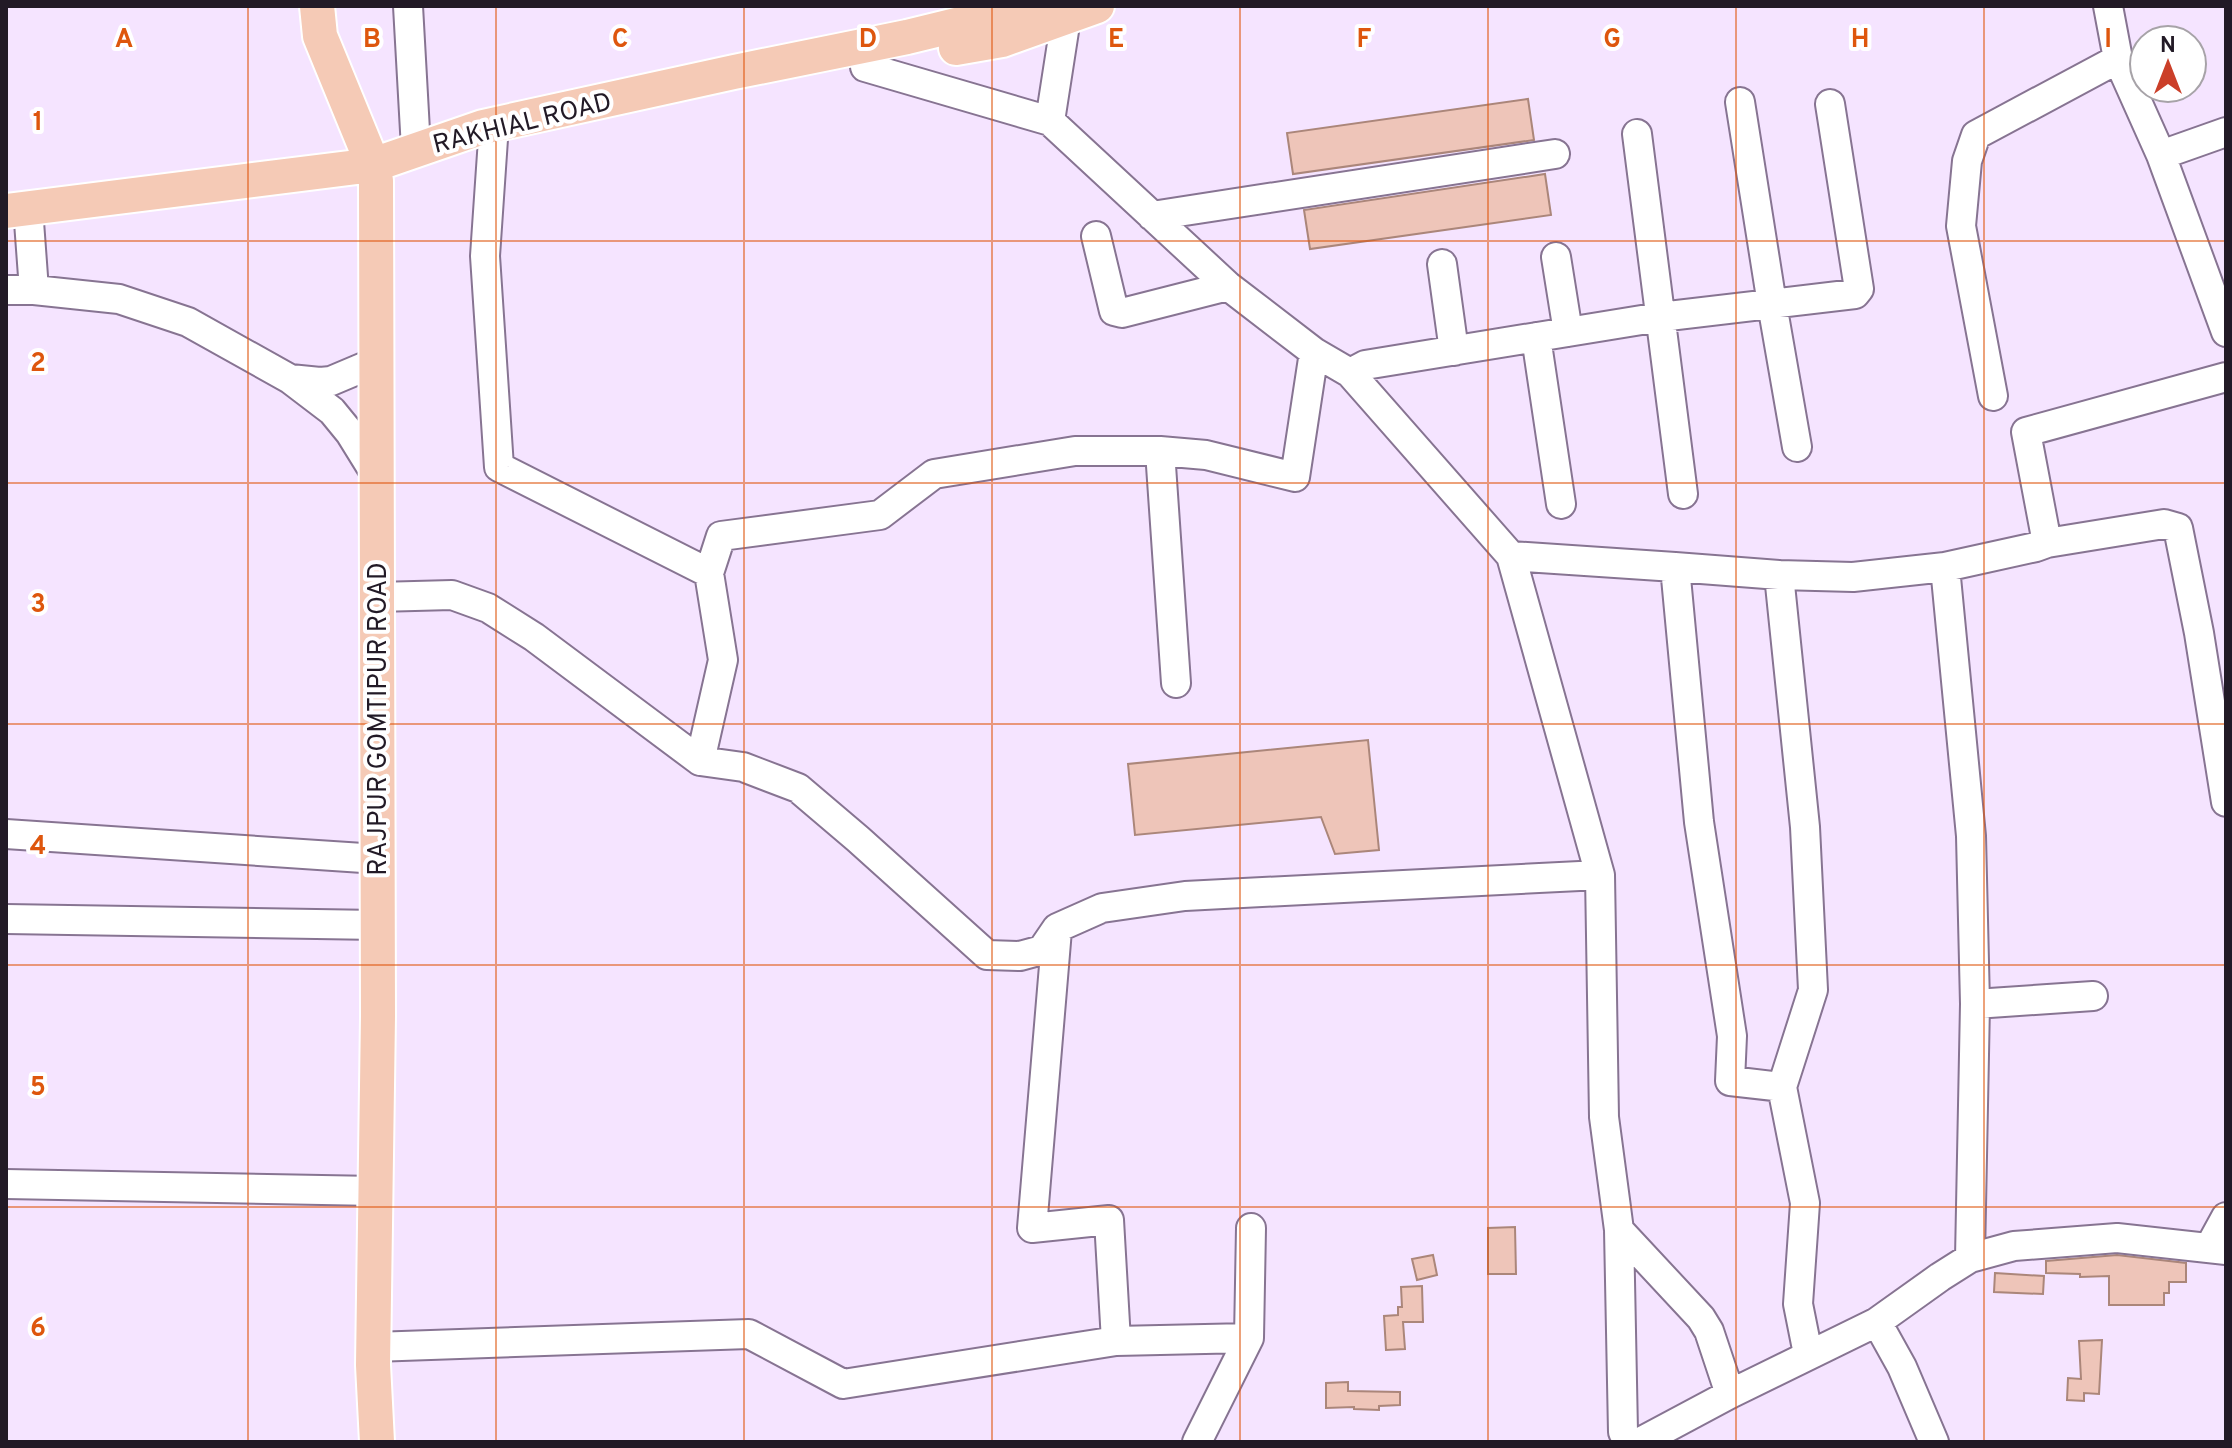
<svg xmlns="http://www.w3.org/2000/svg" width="2232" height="1448" font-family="Overpass,sans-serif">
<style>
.building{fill:#eec5b9;stroke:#ab867a;stroke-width:2}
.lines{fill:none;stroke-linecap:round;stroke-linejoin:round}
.minor-casing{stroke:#877492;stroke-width:32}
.major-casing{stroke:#fff;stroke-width:38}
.minor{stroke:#fff;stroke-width:28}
.major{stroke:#f5cab6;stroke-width:34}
.grid{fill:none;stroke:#de560d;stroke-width:2;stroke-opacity:0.55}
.labels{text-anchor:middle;stroke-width:8;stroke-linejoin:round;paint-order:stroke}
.street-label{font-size:26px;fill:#221a26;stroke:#fff}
.grid-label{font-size:26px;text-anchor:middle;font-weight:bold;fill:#de560d;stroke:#fff;stroke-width:8;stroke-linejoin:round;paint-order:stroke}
</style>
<rect width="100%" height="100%" fill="#f5e4ff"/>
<path class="building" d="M1528,99L1534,140L1293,174L1287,133Z
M1545,174L1551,215L1310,249L1304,210Z
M1368,740L1379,850L1335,854L1321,817L1135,835L1128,764Z
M1515,1227L1516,1274H1488V1228Z
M1433,1255L1437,1275L1417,1280L1412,1259Z
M2117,1255L2186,1263V1282H2169V1293H2164V1305H2109V1276L2080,1277V1274L2046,1273V1261Z
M1995,1273L2044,1276L2043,1294L1994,1292Z
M1422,1286L1423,1322H1403L1405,1349L1386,1350L1384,1316L1398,1315V1307H1402L1401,1287Z
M2102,1340L2099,1394L2084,1393V1401L2067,1400L2068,1378L2081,1379L2079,1341Z
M1348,1382V1391L1400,1392V1405L1379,1406V1410L1354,1409V1407L1326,1408V1383Z"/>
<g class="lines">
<defs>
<path id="minor" d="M408,6L416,149
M2108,6L2118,59L2161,155L2226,332
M865,67L1050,121L1228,286L1314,352L1350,373L1511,556L1600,875L1604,1117L1619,1230L1623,1432L1628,1442
M1740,102L1772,304L1797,447
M1050,121L1066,18
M1637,134L1683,494
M493,139L485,256L499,467L709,573L723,660L700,761
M2161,155L2226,132
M28,208L34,290
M1152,216L1555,154
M1096,236L1114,311L1122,313L1228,286
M1556,257L1568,332
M1442,264L1454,351
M6,290H34L119,299L188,322L290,379L332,411L350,433L376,475
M1536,337L1561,504
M1350,373L1365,365L1660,317L1855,294L1859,289L1830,104
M290,379L320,382L331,381L376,362
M1993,396L1961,226L1967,161L1976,135L2118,59
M1160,451L1176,683
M2047,543L2026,432L2226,377
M1511,556L1675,567L1699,822L1732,1036L1730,1081L1782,1087L1805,1203L1798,1304L1808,1354
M1675,567L1779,575
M709,573L721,536L880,515L934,474L1075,451H1160L1206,455L1295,477L1314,352
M377,597L452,595L488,608L534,637L700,761L743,767L798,788L858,839L987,955L1020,956L1042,950L1057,928L1102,908L1185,896L1600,875
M6,834L378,859
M6,919L378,925
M1057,930L1032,1228L1109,1220L1116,1341L1249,1338
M1975,1004L2093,996
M1782,1087L1813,990L1805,827L1779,575L1853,577L1945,567
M6,1184L376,1191
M1619,1230L1701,1318L1709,1331L1730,1394
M2209,1248L2226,1217
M1970,1258L1975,1004L1971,836L1945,567L2036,547L2047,543L2164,524L2178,528L2199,633L2226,802
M1877,1322L1902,1367L1934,1442
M373,1347L749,1334L843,1384L1116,1341
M1197,1442L1249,1338L1251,1228
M1640,1442L1730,1394L1877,1322L1940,1277L1970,1258L2014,1246L2117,1238L2226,1250"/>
<path id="major" d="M317,6L320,36L373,165L376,181L378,1016L373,1365L377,1442
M956,48L1002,40L1097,6
M6,211L373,165L483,127L734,72L907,37L1034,6"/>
</defs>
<use href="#minor" class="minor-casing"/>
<use href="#major" class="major-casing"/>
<use href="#minor" class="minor"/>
<use href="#major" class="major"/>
</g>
<path class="grid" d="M248,6V1442M496,6V1442M744,6V1442M992,6V1442M1240,6V1442M1488,6V1442M1736,6V1442M1984,6V1442M6,241H2226M6,483H2226M6,724H2226M6,965H2226M6,1207H2226"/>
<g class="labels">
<g class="street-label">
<text transform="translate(522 122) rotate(-14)" y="9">RAKHIAL ROAD</text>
<text transform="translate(377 719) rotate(-90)" y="9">RAJPUR GOMTIPUR ROAD</text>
</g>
</g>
<g class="grid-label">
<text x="124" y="47">A</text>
<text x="372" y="47">B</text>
<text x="620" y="47">C</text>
<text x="868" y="47">D</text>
<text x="1116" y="47">E</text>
<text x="1364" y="47">F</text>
<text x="1612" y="47">G</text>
<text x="1860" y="47">H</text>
<text x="2108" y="47">I</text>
<text x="38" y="130">1</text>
<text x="38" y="371">2</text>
<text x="38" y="612">3</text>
<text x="38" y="854">4</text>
<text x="38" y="1095">5</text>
<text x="38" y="1336">6</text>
</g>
<rect width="2232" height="1448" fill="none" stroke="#221a26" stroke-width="16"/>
<g transform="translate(2168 64)"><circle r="38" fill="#ffffff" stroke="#a7a3a8" stroke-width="2"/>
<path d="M0-6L14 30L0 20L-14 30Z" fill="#cb3f29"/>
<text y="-12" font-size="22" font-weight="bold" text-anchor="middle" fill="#221a26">N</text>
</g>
</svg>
